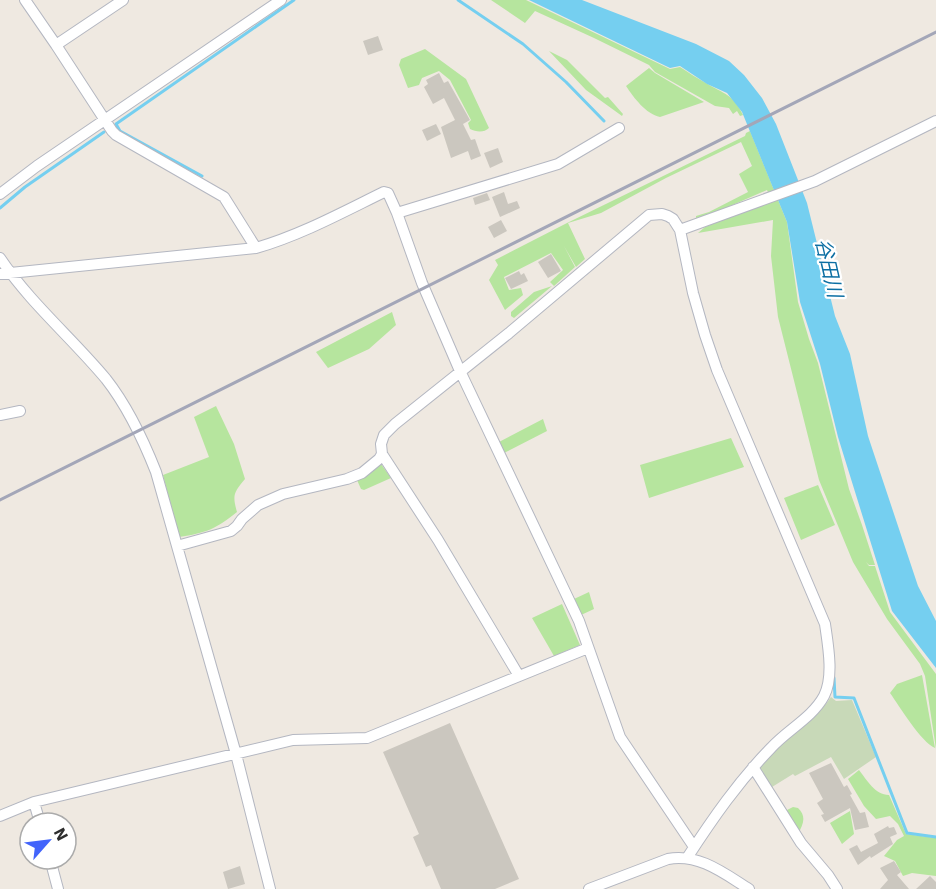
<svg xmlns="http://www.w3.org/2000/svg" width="936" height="889" font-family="'IBM Plex Sans','Noto Sans JP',sans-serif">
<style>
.green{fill:#b6e59e}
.cemetery{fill:#c8d9b8}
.water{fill:#75cff0}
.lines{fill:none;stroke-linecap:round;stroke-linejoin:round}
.stream{stroke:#75cff0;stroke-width:3}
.building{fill:#cbc7bf}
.minor-casing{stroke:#b4b7c1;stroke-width:12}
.minor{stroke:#fff;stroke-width:10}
.rail{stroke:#a3a6b8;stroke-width:3}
.labels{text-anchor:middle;stroke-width:4.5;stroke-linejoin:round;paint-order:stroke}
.water-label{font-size:20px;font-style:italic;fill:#0d6fa3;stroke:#fff}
</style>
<rect width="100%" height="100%" fill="#efe9e1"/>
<path class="green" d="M491,0H526L670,69L680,67C689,73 697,78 706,83C724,94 733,94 743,115L740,116L737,111L733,114L729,108L715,106L655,72L649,65L594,38L535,11L525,23Z
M425,49L466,79L489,128C484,133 476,132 470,129L468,123L471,120L450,80L439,71L422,78L419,85L408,88L399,65L401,59Z
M549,51L567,60L605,98L608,97L623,114L622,116L586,90Z
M649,68L655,73L704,102L660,117C646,114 634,98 626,86Z
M750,131L787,222L798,302L809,339L818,363L849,489L862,525L875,565H869L866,562L869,566H875L890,612L936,674V749L925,676L920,664L887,619L853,562L819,480L778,317L771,256L773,220L698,233L705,227L772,201L767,190L705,217L696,218V216L709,212L748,192L739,174L752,166L741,142L666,178L601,213L568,223L585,259L576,267L564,246L575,267L554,286L550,282L563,270L551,253L504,277L509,290L521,288L523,295L505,310L489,280L498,265L495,260L567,223L745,136L746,133Z
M552,286L514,318L511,316V312L534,292Z
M392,312L396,325L369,349L328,368L316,352Z
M216,406L234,444L245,479C234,492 232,495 237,512C216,529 206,533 179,537L163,475L209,457L194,417Z
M543,419L547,431L504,453L499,442Z
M731,438L744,467L649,498L640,465Z
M381,464L391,478L364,490L361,489L357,480Z
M818,485L835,525L801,540L784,498Z
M589,592L594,609L581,615L574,599Z
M562,604L580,645L554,656L532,618Z
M922,675L935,748C921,742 900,707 890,693L897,684Z
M859,770C867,780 875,795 889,795L906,834L936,838V876L912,873L903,876L895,861L884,856L897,840L904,836L898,824L890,816L876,819L864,806L848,779Z
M793,807L798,808C807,817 803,824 798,834L785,811Z
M850,811L854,834L842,844L830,823Z"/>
<path class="cemetery" d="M831,697L836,701L852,700L876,757L844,779L831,757L795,776L793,774L772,787L758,767C765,760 771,752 778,746C796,730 818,717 831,697Z"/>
<path class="water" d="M529,0H582L696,44L729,61L744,75L762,98L776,124L807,203L835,316L850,354L868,436L918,586L936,621V668L892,611L838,437L820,364L800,302L787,222L742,112L727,93L707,84L680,66L670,68Z"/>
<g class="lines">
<path class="stream" d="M458,0L523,44L566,82L604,121
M202,176L120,131L116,124L294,0
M0,208L25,187L104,132
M834,678L835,697L854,698L907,833L936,837"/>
</g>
<path class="building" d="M378,36L383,50L368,55L363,41Z
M439,73L444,83L448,81L470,120L463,124L471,140L475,139L481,156L471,160L468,151L451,158L441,127L455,120L444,98L433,104L424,87L428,84L426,80Z
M436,124L441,134L427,141L422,130Z
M498,148L503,162L490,168L484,153Z
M504,192L508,204L517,201L520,208L500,217L492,197Z
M487,193L490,200L475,205L473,198Z
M501,220L507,231L494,238L488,227Z
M551,254L561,271L548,278L538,262Z
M519,271L521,275L524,273L528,281L511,289L505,278Z
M450,723L519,879L495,889H441L431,865L426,867L413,837L419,834L383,752Z
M831,763L844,787L847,785L852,794L850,795L860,813L865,812L869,827L855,830L850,808L825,822L821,815L824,814L817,803L823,799L809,773Z
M888,826L889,828L894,827L897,834L890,837L893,844L871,858L870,856L858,865L849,849L857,845L861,852L878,843L874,834Z
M894,861L901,872L897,875L909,889H880L888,880L880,868Z
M240,866L245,884L228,889L223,872Z
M930,876L936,882V889H916Z"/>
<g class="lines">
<defs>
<path id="minor" d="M25,0L56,45L112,131L116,135L224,197L256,248
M56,45L123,0
M0,194L37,166L281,0
M397,213L558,164L619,128
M680,230L815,181L936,121
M0,258C30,303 72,338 106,379C128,407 143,439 156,472L236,754L270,889
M0,274L256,248C301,235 343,212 384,192L388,193L397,213L422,283L460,371L579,621L620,737L694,847
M0,415L20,411
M382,454L438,540L519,676
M177,546L231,531L237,526L242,519L258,505L283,494L347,479L362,473L379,459L382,454L381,444L384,435L395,424L509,333L649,215L662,214L668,216L673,219L680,230L693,293L705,335L717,370L825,624C828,645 834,677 824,696C812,718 787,730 771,748C738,782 713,818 687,858
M753,767L801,843L828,875L837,889
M34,802L40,823
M0,816L34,802L293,740L367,738L588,648
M50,859L58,889
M589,889L668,859C699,853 725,874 749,889"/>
</defs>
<use href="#minor" class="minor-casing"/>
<use href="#minor" class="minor"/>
<path class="rail" d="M0,500L936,32"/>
</g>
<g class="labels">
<g class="water-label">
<text transform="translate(829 268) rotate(77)" y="7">谷田川</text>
</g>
</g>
<g transform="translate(48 841) rotate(62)"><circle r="28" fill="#ffffff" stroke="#ababab" stroke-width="1.5"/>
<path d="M0-4.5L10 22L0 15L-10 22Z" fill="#4264fb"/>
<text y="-9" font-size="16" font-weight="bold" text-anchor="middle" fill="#2e2e2e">N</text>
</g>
</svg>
